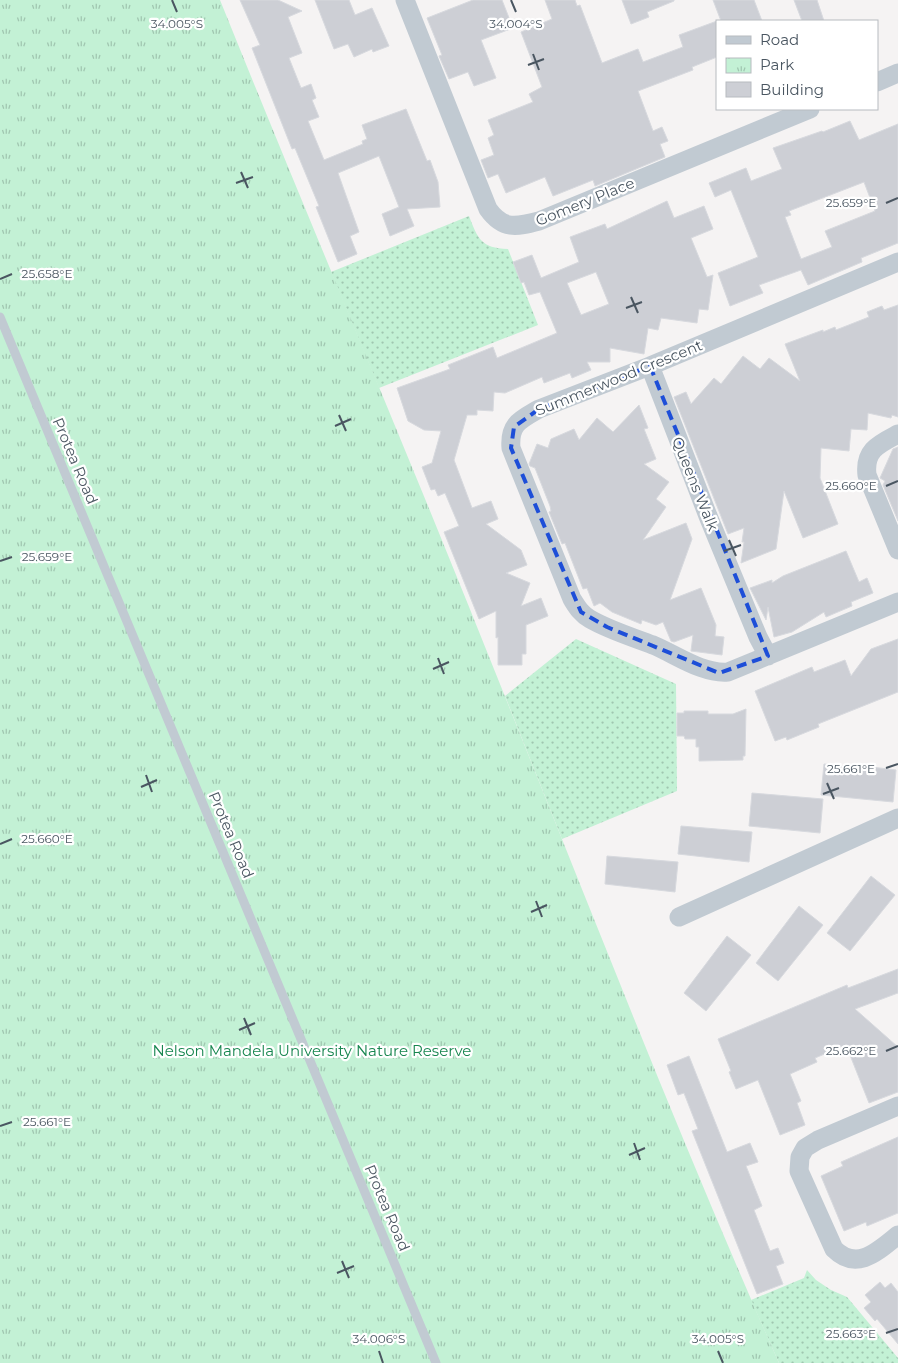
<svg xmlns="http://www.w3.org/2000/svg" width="898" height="1363" font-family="Montserrat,sans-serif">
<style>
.grass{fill:url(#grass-dots)}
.park{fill:url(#park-tufts)}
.building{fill:#cdcfd5;stroke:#d7d9de;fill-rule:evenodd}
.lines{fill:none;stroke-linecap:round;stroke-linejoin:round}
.service{stroke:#c1cad2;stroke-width:9}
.minor{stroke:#c1cad2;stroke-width:19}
.marked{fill:none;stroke:#1d4ed8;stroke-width:4;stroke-dasharray:10 6;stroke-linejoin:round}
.ticks{fill:none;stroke:#4a5661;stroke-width:2}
.labels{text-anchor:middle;stroke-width:4.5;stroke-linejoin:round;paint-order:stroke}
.street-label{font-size:15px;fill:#4a5661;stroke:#fff}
.park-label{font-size:15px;fill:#17864f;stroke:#fff}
.ticks-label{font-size:12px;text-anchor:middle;fill:#4a5661;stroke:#fff;stroke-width:4.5;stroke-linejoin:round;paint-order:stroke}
</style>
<defs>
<pattern id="grass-dots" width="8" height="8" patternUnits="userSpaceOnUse" patternTransform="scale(1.25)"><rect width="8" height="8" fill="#c3f1d5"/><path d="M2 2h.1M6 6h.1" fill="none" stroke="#a0c6b0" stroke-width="1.8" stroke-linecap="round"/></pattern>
<pattern id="park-tufts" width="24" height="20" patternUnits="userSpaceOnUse" patternTransform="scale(1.25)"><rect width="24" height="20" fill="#c3f1d5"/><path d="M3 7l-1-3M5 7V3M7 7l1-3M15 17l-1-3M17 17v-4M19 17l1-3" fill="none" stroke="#a0c6b0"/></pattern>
</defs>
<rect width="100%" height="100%" fill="#f5f3f3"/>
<path class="grass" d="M469,216C478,239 481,248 508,249L538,325L379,388L331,272Z
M576,639L676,684L677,791L562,839L505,696Z
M807,1270L816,1280L831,1290L847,1297L898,1358V1363H779L751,1300L804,1278Z"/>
<path class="park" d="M0,0H220C314,233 413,465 506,699C595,921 682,1144 779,1363H0Z"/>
<path class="building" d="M240,0H278L302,11L288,17L302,53L289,58L301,88L311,84L316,98L312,100L319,117L308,121L324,160L363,144L362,141L367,139L362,125L406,109L427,161L430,160L438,182L440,207L407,209L414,226L390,236L382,214L399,207L379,156L338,173L359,232L350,236L357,254L338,262L316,207L319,206L295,148L292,149L252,48L260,45Z
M315,0H349L355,15L372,8L389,46L373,52L372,49L354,57L348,44L334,49Z
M473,0H502L513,28L481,40L496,78L474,86L468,72L449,79L439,56L442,55L427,18Z
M545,0H575L577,6L580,5L602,63L638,49L643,62L683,47L679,35L717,21V57L692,67L693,70L638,91L653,131L662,127L668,141L660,144L665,157L595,186L593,180L553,196L545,177L506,193L498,174L488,178L481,160L494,155L488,138L494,135L488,120L533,102L529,94L542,87L521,32L552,19Z
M622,0H674V1L647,12L649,17L631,24Z
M713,0H754L762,21H721Z
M794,0H817L824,21H802Z
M850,121L859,140L898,124V243L861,258L862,262L808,285L801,270L759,285L763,293L730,306L718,273L758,257L731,190L715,197L709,183L746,168L751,181L782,169L773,148L822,131L823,132ZM864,182L875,211L825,231L832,247L801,259L785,217L791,215L789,211Z
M667,201L674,218L704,206L713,229L691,238L707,277L713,275L708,310L699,309L697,323L661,318L658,330L648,328L644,354L610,348V362H587L591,370L572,378L570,373L544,383L542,377L505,393L494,392L493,411L477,410V415H467L454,460L472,508L491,501L498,519L486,524L521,550L527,565L506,573L530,583L521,606L541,598L548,616L526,625V654H522V665H498V637L496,638V611L479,619L444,532L459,526L445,493L438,496L435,489L431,490L422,467L432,463L441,431L424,430L408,421L397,388L450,369L448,365L493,347L497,358L557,333L540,292L529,295L524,282L521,283L513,262L532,255L541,278L579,262L570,237L605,224L607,229ZM596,272L609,304L581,315L567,283Z
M898,305V417L892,415L891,418L868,413L867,430L851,429L849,451L821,448L820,478L838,524L803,538L784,491L776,549L741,563L744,542H742L744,528L728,534L674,397L686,392L691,404L714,378L721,384L743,356L760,369L769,358L800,381L785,344L823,330V332L835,327L836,330L869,317L867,312L882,306L884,310Z
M639,405L648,428L644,429L656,459L644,464L669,482L656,499L666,507L643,540L686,523L692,539L670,600L701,588L716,625L715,636L724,637L722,655L691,651L693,635L674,642L671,641L663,622L656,625L642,620L641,624L612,612L600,603L594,606L587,588L583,589L565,543L562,544L549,512L551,511L550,506L535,468L530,466L529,464L537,444L548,448L551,439L574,429L579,440L597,418L613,432Z
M898,447V521L883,485L885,481L880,478L893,449Z
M846,551L859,582L867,578L873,593L851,602L852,606L826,617L824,612L792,632L774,637L768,607L766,620L750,588L772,580V583L783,576Z
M898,639V692L818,724L819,727L787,740L786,737L775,741L755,691L812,667L814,672L845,660L851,676L871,649Z
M746,709L745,756H743V760L699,761V747H696V739H685L684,736H677V713H684V711H708V714H733Z
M824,764L847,766V764L896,770L893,802L821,795Z
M752,793L823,799L820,833L749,826Z
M681,826L752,832L749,862L678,854Z
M607,856L678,862L675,892L605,884Z
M871,876L895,895L850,951L827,933Z
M799,906L823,925L778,981L756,963Z
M727,936L751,955L706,1011L684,993Z
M898,969V993L855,1009L898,1047V1092L869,1103L846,1045L815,1058L817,1062L790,1074L801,1101L797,1103L805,1125L780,1135L758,1080L736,1089L729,1072L731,1071L718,1039L847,985L848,988Z
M689,1056L727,1152L750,1143L758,1162L746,1166L762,1206L754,1210L770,1251L778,1248L784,1263L776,1266L783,1284L757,1294L692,1131L698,1129L684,1093L678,1095L667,1065Z
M898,1137V1213L867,1226L866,1222L844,1231L821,1176L843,1166L841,1162Z
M880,1282L885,1288L891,1283L898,1292V1344L877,1319L875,1321L864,1308L871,1302L865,1295Z"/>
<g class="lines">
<path class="service" d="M0,317L436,1363"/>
<path class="minor" d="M405,0L488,209C503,230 516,227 539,221L810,109
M877,82L898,73
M898,262L650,366L539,409C520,420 509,424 511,448L572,599C577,607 581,614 590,619C609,630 632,637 653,645C677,655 702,674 728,672L898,602
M650,366L708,516L758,637L768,656
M898,434C879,444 864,450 867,475L898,550
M679,917L898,818
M898,1106L818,1140L805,1148L800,1157L799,1171L834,1249C857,1272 878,1251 898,1235"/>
</g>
<path class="marked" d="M650,366L768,656L719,673L607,627L581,612L511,448L514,427L539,409Z"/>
<path class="ticks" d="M172,0L177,12M511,0L516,12M533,54L539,70M528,65L544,59M241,172L248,188M236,183L253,177M886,203L898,198M0,279L12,274M631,297L638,313M626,308L642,302M339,415L346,431M335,426L351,419M886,486L898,481M729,540L736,556M724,551L741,545M0,561L12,557M438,658L444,674M433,669L449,662M886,768L898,764M146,775L152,792M827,783L834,799M141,787L157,780M823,794L839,788M0,844L12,839M536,901L542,917M531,912L547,905M244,1018L251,1035M239,1030L255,1023M886,1051L898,1046M0,1126L12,1122M634,1143L640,1160M629,1155L645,1148M342,1261L349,1278M337,1273L354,1266M886,1333L898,1329M379,1351L383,1363M718,1351L723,1363"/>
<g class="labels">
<g class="street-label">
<text transform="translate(585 202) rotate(-22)" y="5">Gomery Place</text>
<text transform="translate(619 378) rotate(-22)" y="5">Summerwood Crescent</text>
<text transform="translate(75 461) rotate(67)" y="5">Protea Road</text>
<text transform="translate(695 484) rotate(68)" y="5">Queens Walk</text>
<text transform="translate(231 835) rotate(67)" y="5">Protea Road</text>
<text transform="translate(387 1208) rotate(67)" y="5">Protea Road</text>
</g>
<g class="park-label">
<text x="312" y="1056">Nelson Mandela University Nature Reserve</text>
</g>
</g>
<g class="ticks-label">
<text x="177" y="28">34.005°S</text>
<text x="516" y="28">34.004°S</text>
<text x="851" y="207">25.659°E</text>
<text x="47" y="278">25.658°E</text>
<text x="851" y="490">25.660°E</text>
<text x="47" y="561">25.659°E</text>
<text x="851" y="773">25.661°E</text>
<text x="47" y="843">25.660°E</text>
<text x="851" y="1055">25.662°E</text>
<text x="47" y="1126">25.661°E</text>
<text x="851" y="1338">25.663°E</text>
<text x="379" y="1343">34.006°S</text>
<text x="718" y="1343">34.005°S</text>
</g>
<rect x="716" y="20" width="162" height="90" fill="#ffffff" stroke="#b7bbc0"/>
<rect x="726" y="36" width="25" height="8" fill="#c1cad2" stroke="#b7bbc0"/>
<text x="760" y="45" font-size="15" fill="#4a5661">Road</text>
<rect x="726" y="58" width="25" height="15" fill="url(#park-tufts)" stroke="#b7bbc0"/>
<text x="760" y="70" font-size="15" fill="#4a5661">Park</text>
<rect x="726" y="82" width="25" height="15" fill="#cdcfd5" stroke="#b7bbc0"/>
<text x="760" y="95" font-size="15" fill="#4a5661">Building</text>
</svg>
